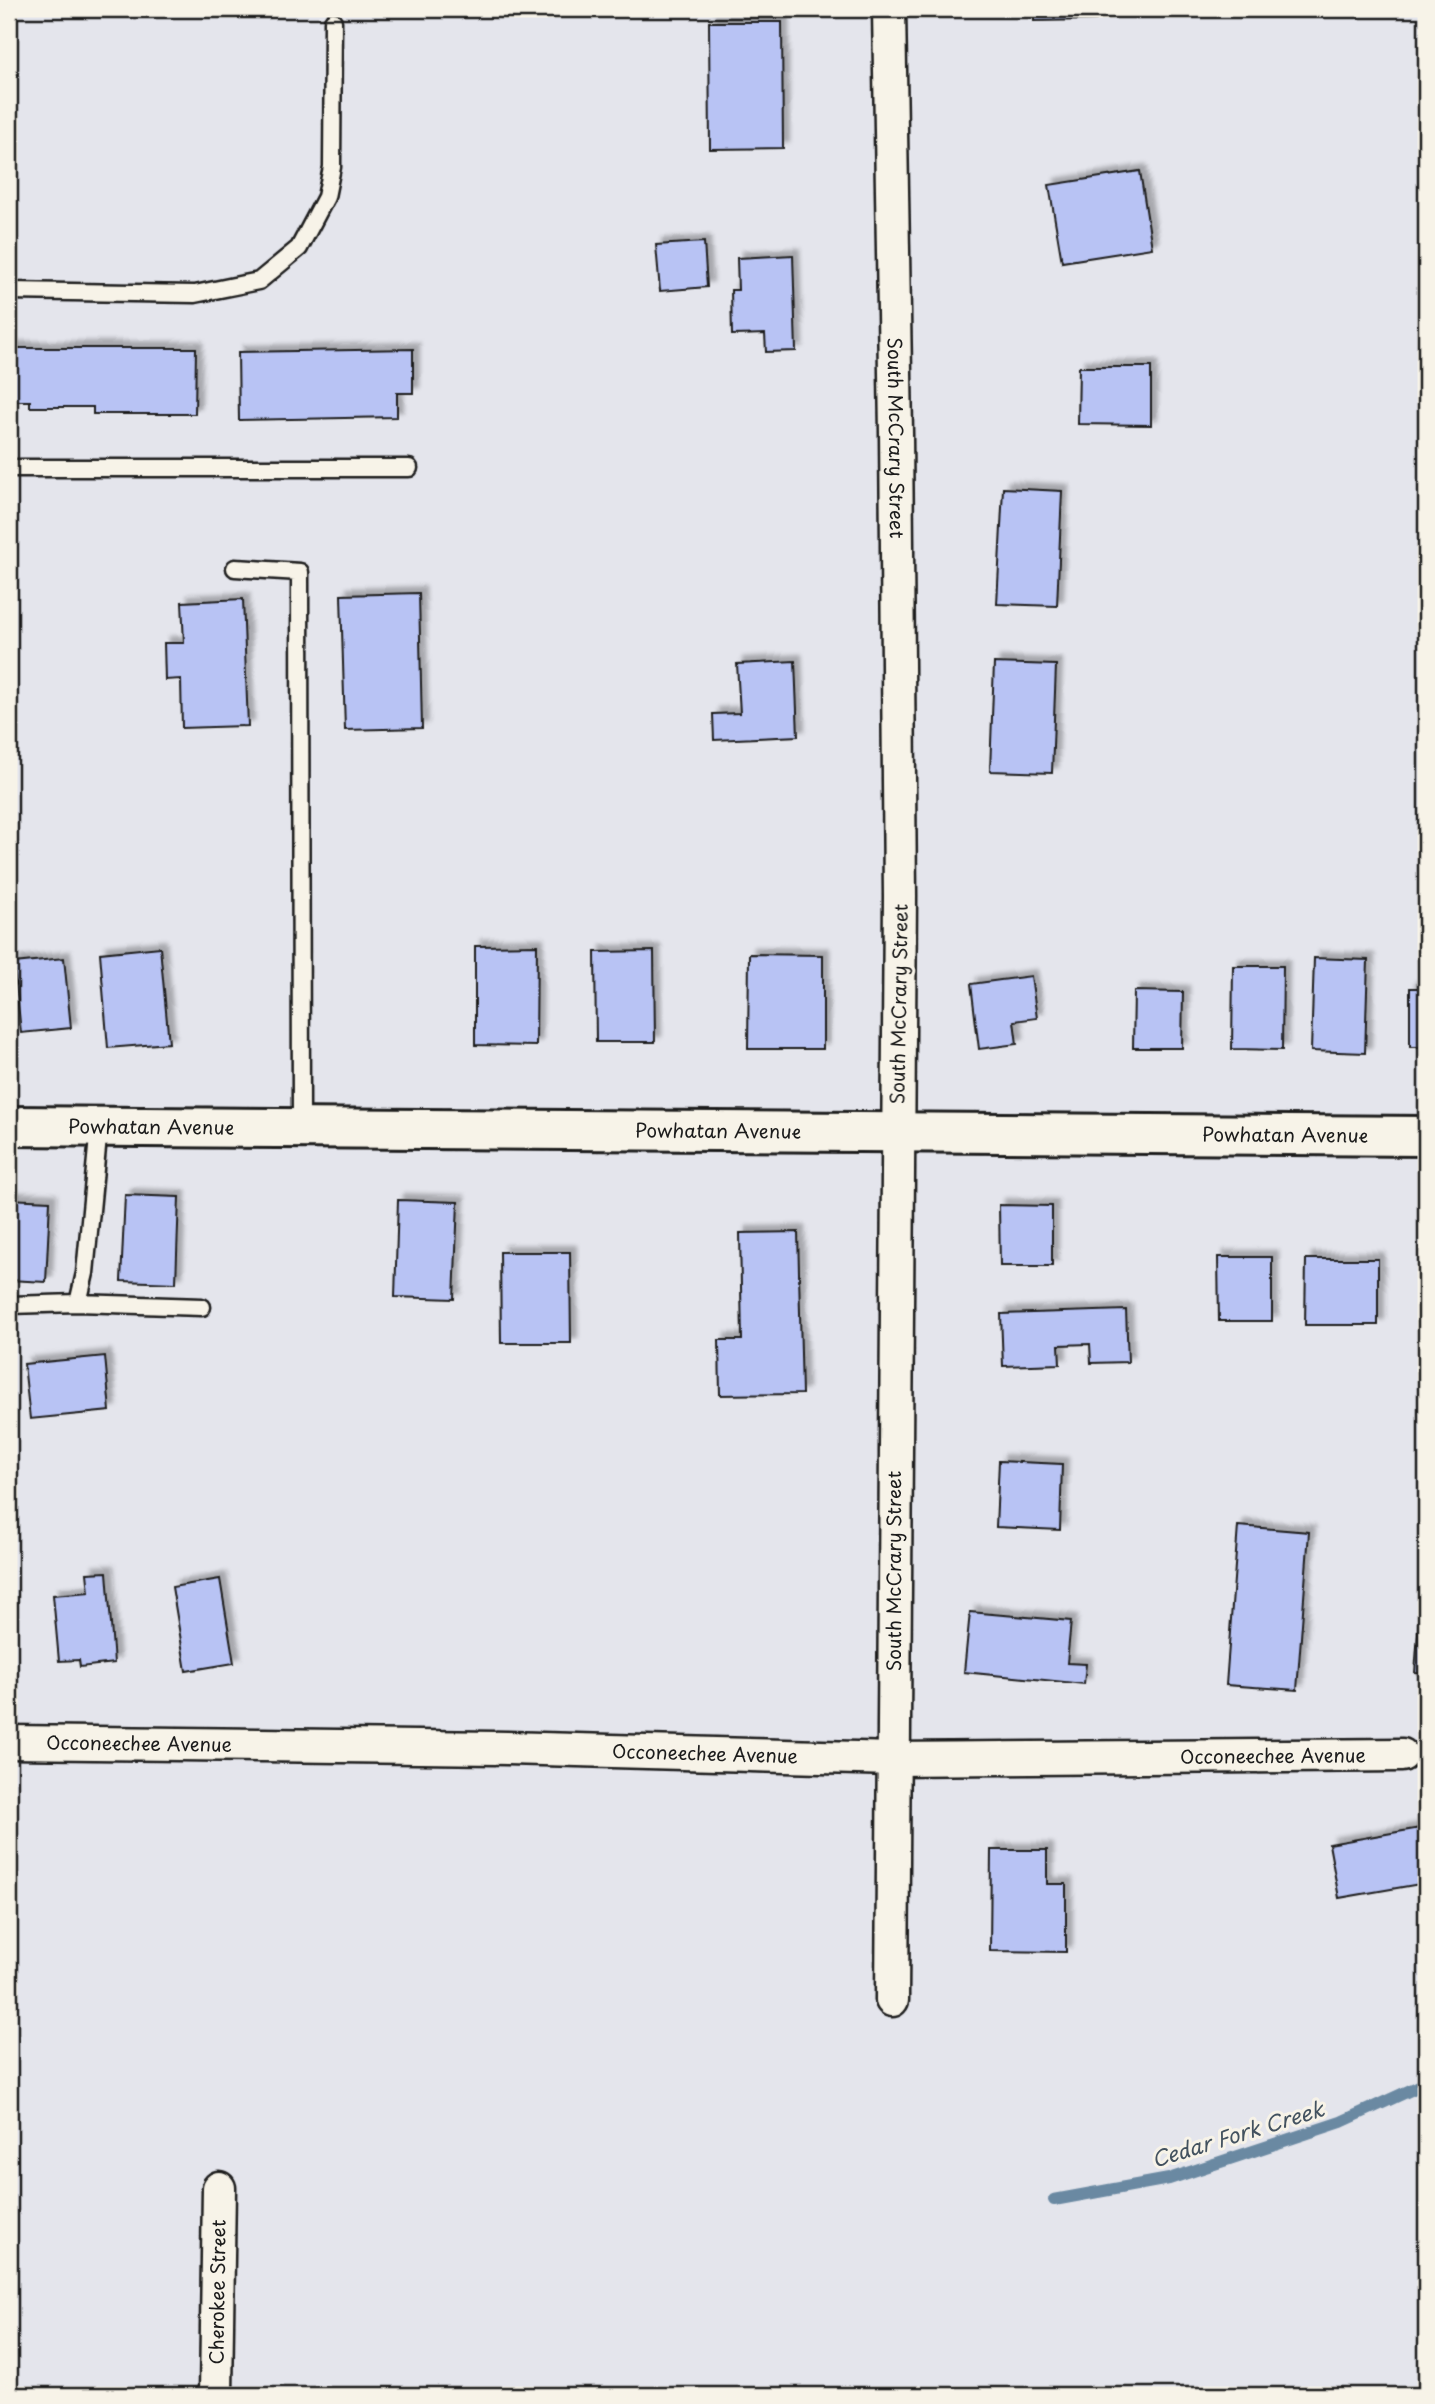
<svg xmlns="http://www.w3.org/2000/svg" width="1435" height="2404" font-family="'Playpen Sans',sans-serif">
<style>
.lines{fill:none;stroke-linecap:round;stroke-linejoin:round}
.stream{stroke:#6a89a2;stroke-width:12}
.building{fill:#b8c3f4;stroke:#1c1c1c;stroke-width:2;filter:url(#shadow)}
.service-casing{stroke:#1c1c1c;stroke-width:21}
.minor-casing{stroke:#1c1c1c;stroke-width:37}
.tertiary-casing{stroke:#1c1c1c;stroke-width:44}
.service{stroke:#f7f3e8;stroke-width:16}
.minor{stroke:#f7f3e8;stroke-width:32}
.tertiary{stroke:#f7f3e8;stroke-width:38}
.labels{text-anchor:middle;stroke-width:6;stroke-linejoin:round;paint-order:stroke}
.street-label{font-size:19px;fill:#1c1c1c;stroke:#f7f3e8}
.water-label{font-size:21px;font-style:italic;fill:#43525f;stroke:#f7f3e8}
</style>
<defs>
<filter id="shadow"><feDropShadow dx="6" dy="-6" stdDeviation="2" flood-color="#0004"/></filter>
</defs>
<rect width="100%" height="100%" fill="#e4e5ec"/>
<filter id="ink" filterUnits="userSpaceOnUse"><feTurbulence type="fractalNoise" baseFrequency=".0143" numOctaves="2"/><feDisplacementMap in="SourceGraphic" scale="14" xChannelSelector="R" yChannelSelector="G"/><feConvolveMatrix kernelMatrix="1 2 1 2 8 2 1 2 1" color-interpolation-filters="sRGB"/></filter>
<g filter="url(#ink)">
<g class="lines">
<path class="stream" d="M1054,2200L1169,2179L1341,2122L1426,2083"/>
</g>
<path class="building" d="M1034,9H1095L1096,20L1034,21Z
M709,22H782L783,148L710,149Z
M1140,171L1152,248L1062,262L1049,185Z
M704,242L707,287L660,291L656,245Z
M793,255L796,351L766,352L765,334L732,335L731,290H738L737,258Z
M9,348H196L195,414H93V407H30V401H9Z
M413,349V393H397V417L239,420L238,352Z
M1079,367H1151V425L1078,424Z
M1003,488L1062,491L1057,606L997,604Z
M419,593L422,728L345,730L341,595Z
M243,599L248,726L182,728L181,679L165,680L164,643H184L182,602Z
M795,661L798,736L714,740L713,714L740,713L737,664Z
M994,663L1056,665L1052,773L990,771Z
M537,945L536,1046L475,1045V946Z
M160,947L169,1043L108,1048L100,953Z
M654,951L655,1042H596L595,952Z
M749,954L823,955V1049H748Z
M64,958L71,1028L21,1033L14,963Z
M1314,958L1368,960L1365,1053L1311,1051Z
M1233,966H1283L1282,1050L1232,1049Z
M1031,976L1037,1018L1014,1021L1017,1044L979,1049L971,984Z
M1410,988H1426V1047H1410Z
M1134,991L1183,992L1182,1048H1133Z
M125,1195L179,1197L176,1283L121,1281Z
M9,1199L50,1201L46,1282L9,1280Z
M398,1200L458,1202L454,1299L395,1297Z
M999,1205L1052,1206V1266H1000Z
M798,1232L802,1394L720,1395L719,1340H742L740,1233Z
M500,1252H570L571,1343H501Z
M1218,1257H1272V1321H1219Z
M1306,1259H1378V1325H1305Z
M1126,1310L1128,1362L1091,1363L1090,1344L1059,1345L1060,1364L1003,1366L1001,1314Z
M105,1356L110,1411L30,1419L24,1364Z
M999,1461L1062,1464L1060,1530L996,1527Z
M1238,1526L1309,1532L1297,1690L1226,1685Z
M107,1572L114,1663L80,1667L79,1660L59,1661L53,1595L89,1592L87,1573Z
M220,1579L234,1663L186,1671L172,1587Z
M1420,1607H1426V1674L1415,1673Z
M970,1612L1071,1621L1067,1663L1086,1664L1084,1684L964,1672Z
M1426,1827V1883L1339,1898L1329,1844Z
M991,1850H1047V1884H1066V1952L990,1951Z"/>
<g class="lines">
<defs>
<path id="service" d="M9,291L195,294L259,281L299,248L326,197L332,167L333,21
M9,468H409
M235,568L300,572L301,1128
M78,1303L85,1273L99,1127
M9,1305L78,1303L202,1307"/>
<g id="minor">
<path id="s1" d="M889,9L896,433L900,896L892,2000"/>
<path id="s2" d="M9,1742L507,1748L893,1759L1402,1755"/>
<path id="s3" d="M216,2395L219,2188"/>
</g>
<g id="tertiary">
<path id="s4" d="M9,1126L1426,1136"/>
</g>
</defs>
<use href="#service" class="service-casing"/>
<use href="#minor" class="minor-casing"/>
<use href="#tertiary" class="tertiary-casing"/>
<use href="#service" class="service"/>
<use href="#minor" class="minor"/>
<use href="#tertiary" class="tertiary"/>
</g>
</g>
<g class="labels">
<g class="street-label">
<text dy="7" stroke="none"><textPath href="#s1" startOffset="429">South McCrary Street</textPath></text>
<text transform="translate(899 1004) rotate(-89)" y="7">South McCrary Street</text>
<text dy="7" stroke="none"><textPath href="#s4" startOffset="142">Powhatan Avenue</textPath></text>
<text dy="7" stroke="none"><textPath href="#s4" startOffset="709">Powhatan Avenue</textPath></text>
<text dy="7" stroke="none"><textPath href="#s4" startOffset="1276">Powhatan Avenue</textPath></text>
<text transform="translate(894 1571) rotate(-90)" y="7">South McCrary Street</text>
<text dy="7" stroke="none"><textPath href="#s2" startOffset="130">Occoneechee Avenue</textPath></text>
<text dy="7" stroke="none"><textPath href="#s2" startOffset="696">Occoneechee Avenue</textPath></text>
<text dy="7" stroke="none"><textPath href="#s2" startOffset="1264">Occoneechee Avenue</textPath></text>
<text dy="7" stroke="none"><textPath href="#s3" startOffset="103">Cherokee Street</textPath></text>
</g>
<g class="water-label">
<text transform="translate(1238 2135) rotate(-17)" y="7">Cedar Fork Creek</text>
</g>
</g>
<rect width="1435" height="2404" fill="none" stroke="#f7f3e8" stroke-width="35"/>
<rect x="18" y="18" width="1400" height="2369" fill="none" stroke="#1c1c1c" stroke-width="2.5" filter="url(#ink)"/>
</svg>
